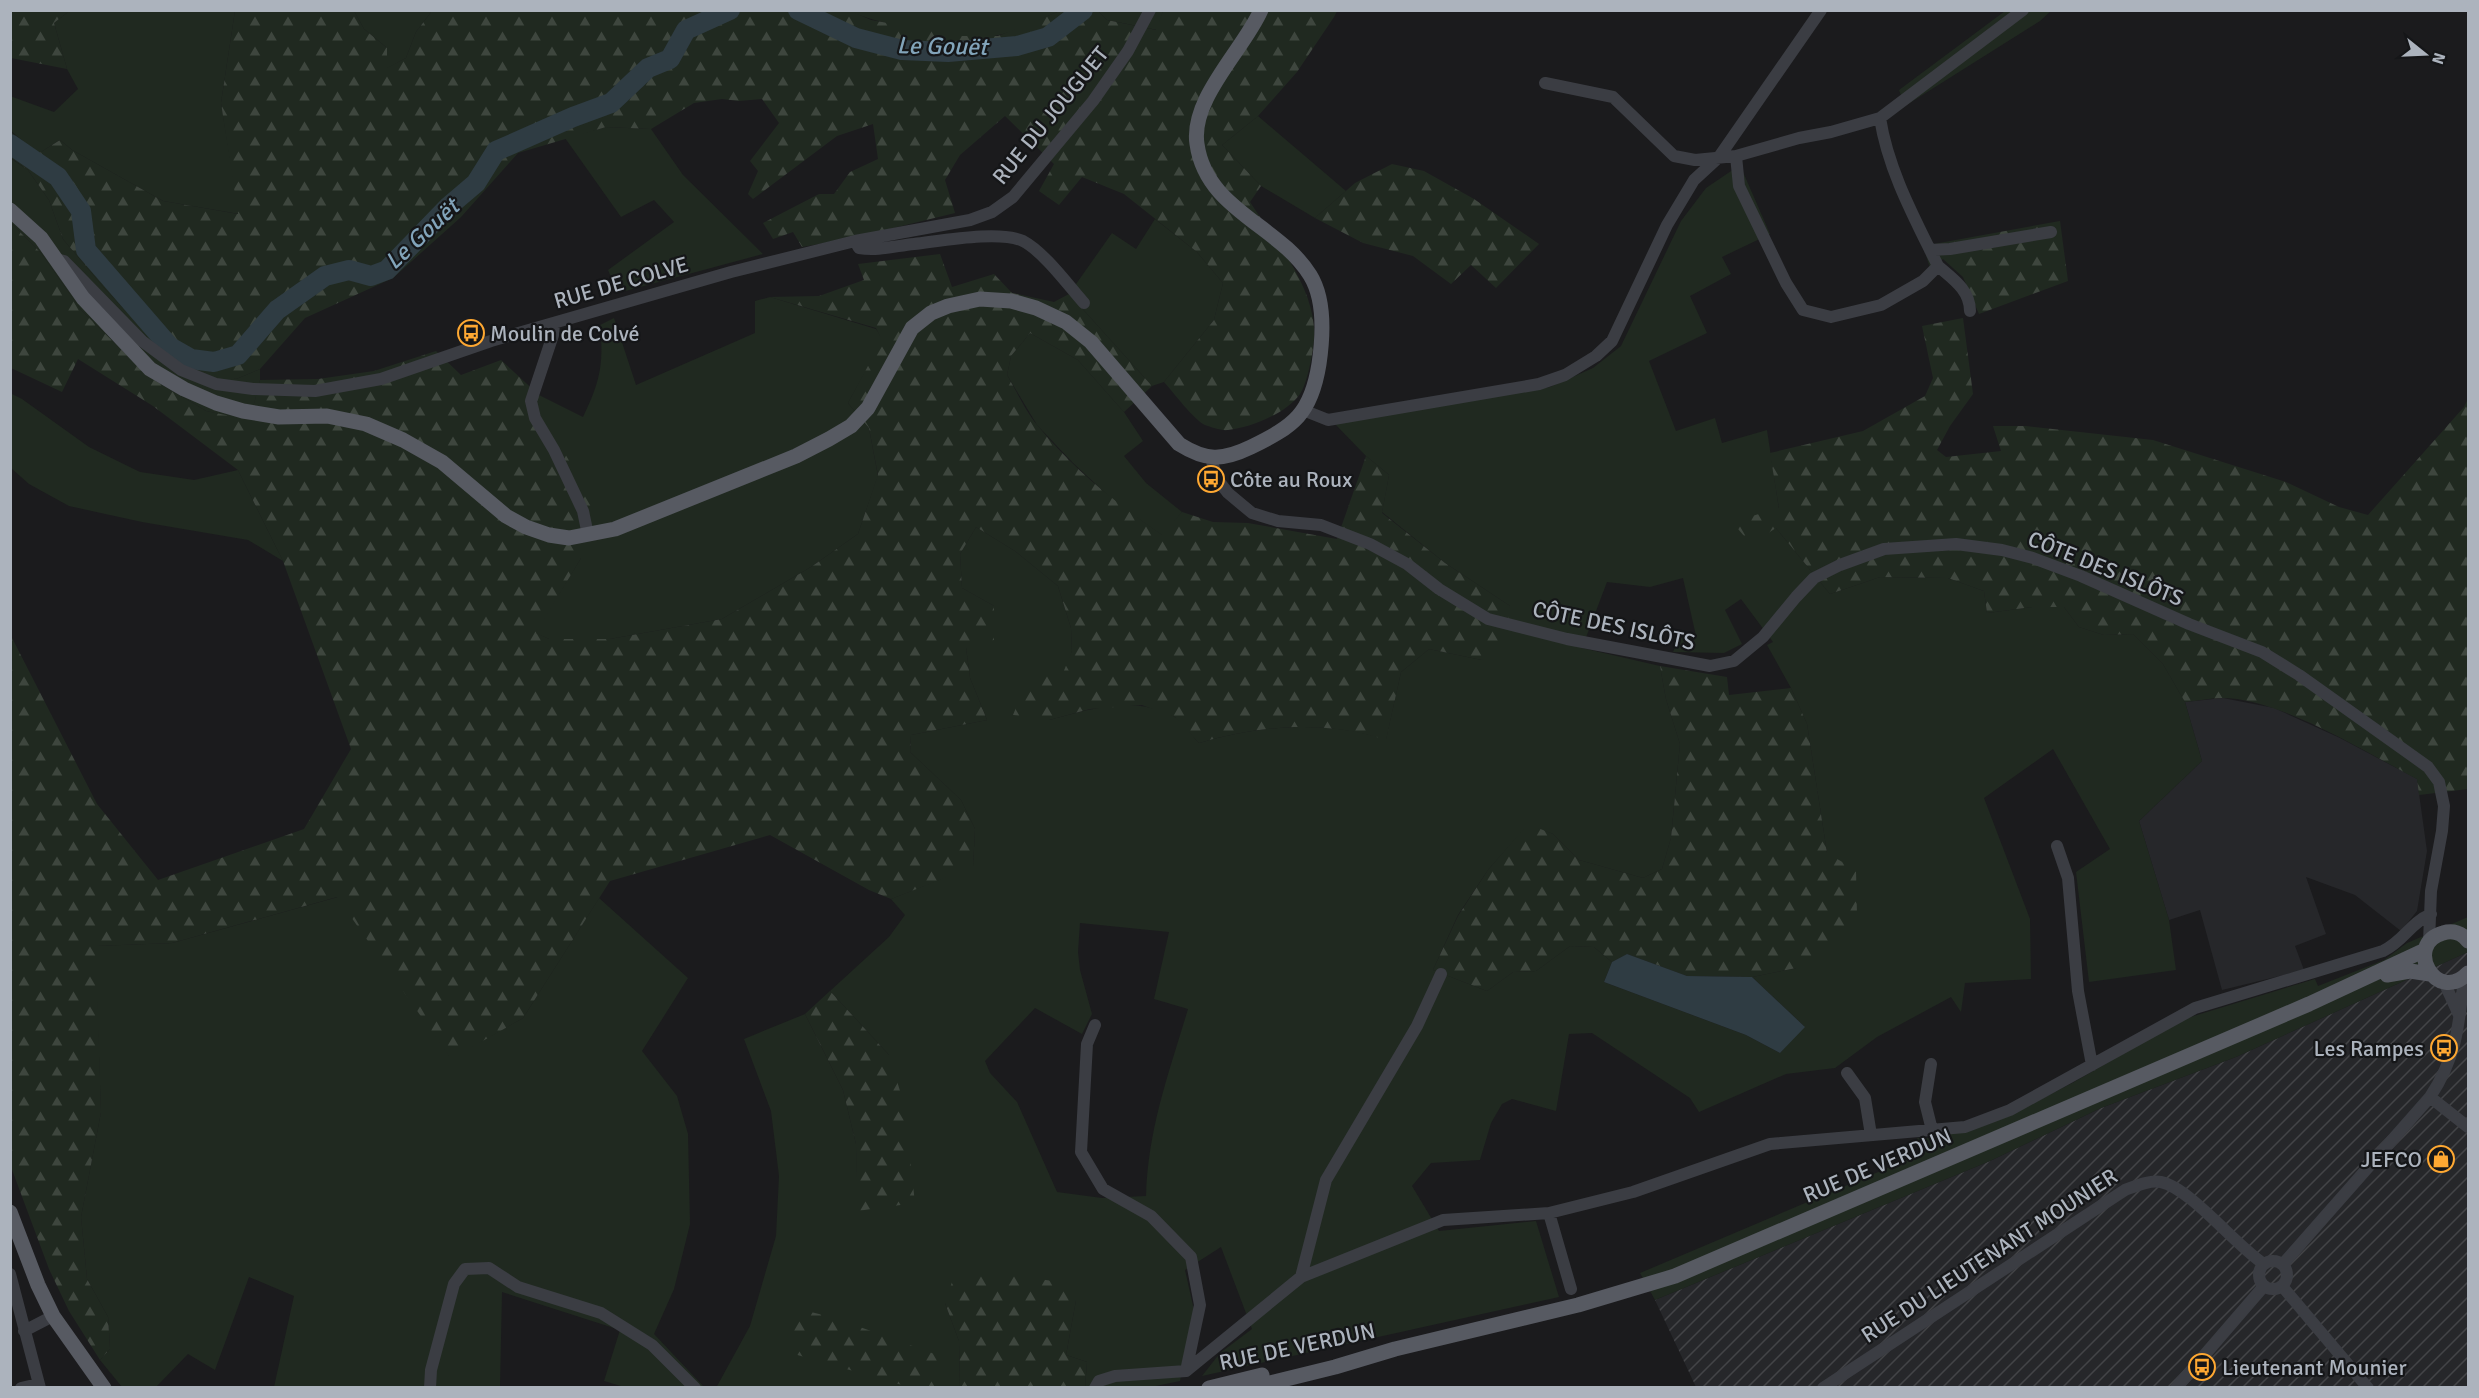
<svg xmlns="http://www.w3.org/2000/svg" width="2479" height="1398" font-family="Signika,sans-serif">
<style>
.built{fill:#26272a}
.industrial{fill:url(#industrial-furrows)}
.green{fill:#202920;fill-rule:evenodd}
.forest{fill:url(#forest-firs)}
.water{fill:#2f3c43}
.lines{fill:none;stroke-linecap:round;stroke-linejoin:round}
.river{stroke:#2f3c43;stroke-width:20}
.minor{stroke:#3b3d43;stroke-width:12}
.major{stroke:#575a62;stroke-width:15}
.labels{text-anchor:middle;stroke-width:4.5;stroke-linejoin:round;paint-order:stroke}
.street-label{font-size:22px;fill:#acb3bd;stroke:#151618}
.poi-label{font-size:22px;fill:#acb3bd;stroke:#151618;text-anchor:start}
.water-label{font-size:24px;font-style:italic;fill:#82a4ba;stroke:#151618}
</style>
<defs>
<pattern id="industrial-furrows" width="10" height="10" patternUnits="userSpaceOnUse" patternTransform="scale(1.5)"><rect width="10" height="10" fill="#26272a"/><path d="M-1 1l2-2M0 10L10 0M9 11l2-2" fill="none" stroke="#434447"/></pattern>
<pattern id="forest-firs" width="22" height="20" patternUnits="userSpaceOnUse" patternTransform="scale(1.5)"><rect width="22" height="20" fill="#202920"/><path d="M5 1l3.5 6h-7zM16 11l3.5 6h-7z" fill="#3e463e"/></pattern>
</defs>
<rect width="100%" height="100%" fill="#1b1b1d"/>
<path class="built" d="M2223,698L2274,708L2340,738L2417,779L2427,851L2417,911L2401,931L2355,895L2306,877L2326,934L2295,946L2304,970L2222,990L2200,910L2169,920L2139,821L2202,761L2185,702Z"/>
<path class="industrial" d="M2468,952V1387H1696L1655,1300L1990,1161L2101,1108L2236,1057Z"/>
<path class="green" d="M69,11H235L221,103L239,214L163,201L72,150L60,140L38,154L11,131L10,96L54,112L78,89L67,69L54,23Z
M354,11H432L416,32L406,58L386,69L387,48L364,29Z
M848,11H1060C1040,19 1019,30 999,35C965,44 880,24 848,11Z
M1098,11H1163L1157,30L1107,20Z
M2005,11H2051L2040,21L1905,106L1899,90Z
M1258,116L1346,191L1315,218L1261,186L1222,145Z
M606,127L651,129L683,175L763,254L618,293L608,270L674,222L654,200L621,217L565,138Z
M10,158L28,170L49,200L63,239L106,290L158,344L236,379L260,369V380L250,421L206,411L149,377L81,310L41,253L11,223Z
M1740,165L1770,234L1722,257L1731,274L1690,296L1707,333L1649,361L1676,431L1715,418L1722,443L1767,430L1779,509L1733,523L1776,528L1830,594L1880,577L1948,578L1984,591L1987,613L2032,607H2064L2079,627L2104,635L2133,634L2163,664L2185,702L2202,761L2139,821L2169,920L2176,970L2089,982L2076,872L2110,849L2053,749L1984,798L2030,919L2031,979L1965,983L1961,1012L1951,997L1877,1037L1835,1068L1786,1074L1699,1112L1690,1098L1592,1033L1569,1034L1556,1111L1512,1099L1502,1104L1491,1123L1480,1160L1431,1163L1412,1186L1439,1231L1536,1221L1559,1297L1202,1376L1220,1353L1252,1329L1221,1247L1185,1270L1194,1310L1180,1381L1151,1387L1085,1388L1087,1362L1066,1355L1076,1300L945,1303L959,1341L960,1387L716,1388L750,1326L776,1236L779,1176L771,1111L744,1039L805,1014L843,1090L856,1144L858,1211L889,1055L830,991L889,937L905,915L891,899L973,866L975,829L961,800L910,752L911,735L987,720L970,678L966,648L994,606L962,588L960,554L976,527L1015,551L1058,586L1071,628L1072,651L1049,720C1089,709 1134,695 1173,716C1183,721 1191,735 1199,743C1260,725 1325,720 1386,739L1401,672L1429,649L1482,660L1510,606L1445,563L1382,512L1389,475L1366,456L1335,424L1550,387L1593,368L1621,346L1681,221L1706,188ZM1683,578L1696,636L1679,638L1673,652L1724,653L1742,644L1725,610L1741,599L1773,642L1767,645L1791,688L1807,724L1827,853L1796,968L1752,977L1804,1026L1780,1053L1746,1035L1604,982L1612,962L1594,947L1570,946L1536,971L1513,972L1487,991L1433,970L1458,915L1488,870L1528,825L1553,834L1579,860L1643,878L1662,869L1671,838L1680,744L1666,699L1660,666L1582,648L1607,582L1650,587ZM1080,923L1169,932L1154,999L1188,1009C1169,1073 1148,1128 1146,1196L1102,1198L1057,1192L1017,1102L990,1073L985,1061L1035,1008L1082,1034L1092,1014L1080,970L1078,952Z
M1155,219L1197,252L1223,283L1214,320L1164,382L1152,386L1069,294L1112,233L1136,249Z
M770,297L876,329L883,340L848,403L869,428L878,476L858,534L811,567L722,619L610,639H549L535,633L581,558L535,409L539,395L583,417C600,382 604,364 600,325L614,318L636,385L755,333V301Z
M1030,333L1078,360L1124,412L1143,441L1124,456L1146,483L1182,512L1163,536L1116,503L1073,463L1037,425L1007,375L1011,356Z
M10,393L22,399L89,447L140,472L194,480L238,470L283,561L248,540L142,522L69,506L29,484L11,468Z
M338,897L451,1058L523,1018L599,898L688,978L642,1051L677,1096L688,1134L690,1224L674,1289L654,1334L704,1387H624L604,1381L620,1330L502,1292L500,1387H274L294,1296L249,1277L215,1370L188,1354L156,1387H122L100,1360L110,1349L108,1317L87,1279L81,1217L101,1112L95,946L172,943Z
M2468,917V952L2236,1057L2101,1108L1990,1161L1655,1300L1640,1273L1923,1153L1917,1138H1938L2016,1112L2074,1082L2184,1019L2315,979L2318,986L2384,960L2407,943Z"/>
<path class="forest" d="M848,10L871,20L960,36H998L1060,11H1098L1107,20L1156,30L1163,11H1337L1334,17L1297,72L1258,116L1222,145L1261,186L1250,202C1275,241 1310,280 1314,327C1316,341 1308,383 1300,394C1287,413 1250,428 1228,430C1222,431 1211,427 1205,425C1193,419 1174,393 1164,382L1214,320L1223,283L1197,252L1124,194L1082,177L1059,205L1039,191L1054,164L1005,116L960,155L945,180L955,213L848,239L802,247L793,232L773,239L763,223L819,194H834L850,172L878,159L873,124L837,136L753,199L748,194L758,171L750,161L779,123L762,99L739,101L722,99L694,103L651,129L606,127L518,153L461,217L393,278L305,318L260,369L236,379L188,365L158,344L106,290L63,239L49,200L28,170L11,158L10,131L38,154L60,140L72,150L163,201L238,214L221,103L235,11H354L364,29L387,48V68L406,58L416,32L432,11Z
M10,11H69L54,23L67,69L11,58Z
M1392,164L1424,171L1474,199L1539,244L1496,288L1471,265L1451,284L1413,256L1363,243L1315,218L1355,183Z
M2060,221L2068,281L1979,314L1963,277L1943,259L1930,268L1923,246Z
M11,223L41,253L81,310L149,377L206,411L250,420L260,380L318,379L374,371L436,351L461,375L501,360L539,395L536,409L552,431L595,506L581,558L536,633L549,639H610L722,619L811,567L858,534L878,475L869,428L848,403L882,340L876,328L770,297L819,296L864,280L858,264L940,254L952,287L994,274L1012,293L1054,302L1069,294L1152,386L1124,412L1078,360L1030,333L1011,356L1007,375C1017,392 1026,412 1038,426C1073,469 1117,504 1162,535L1182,512L1213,522L1248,523L1337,539L1366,456L1389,475L1382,513L1445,563L1510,606L1504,651L1482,660L1429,649L1401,672L1386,740C1325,720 1260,725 1199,743L1175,717L1142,705L1090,709L1049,720L1013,715L1031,671L1063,673L1072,651L1071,628L1058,586L1015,551L976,527L960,554L962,588L994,606V640L966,648L970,678L987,720L911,735L910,752L961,800L975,829L973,867L891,899L869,890L770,835L610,881L523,1018L451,1059L337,897L172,943L96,946L101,1112L81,1217L87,1279L108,1317L110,1349L100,1360L69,1311L49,1269L11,1167L10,634L97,804L158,880L304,829L351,749L283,561L238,470L153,406L78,359L62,392L11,368Z
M1963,318L1973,394L1950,426L1937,450L1946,457L2001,451L1993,426H2026L2153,440L2286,482L2339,507L2368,515L2464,407L2468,399V789L2419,795L2417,779C2365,752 2280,698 2222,698C2210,698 2197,701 2185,702L2163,664L2133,634L2104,635L2079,627L2064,607H2032L1987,613L1984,591L1948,578L1880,577L1830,594L1776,528L1751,544L1732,522L1779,508L1770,453L1863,431L1925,396L1933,378L1922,326Z
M1660,666L1727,677L1729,695L1791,688L1807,724L1827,853L1856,870L1857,916L1839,945L1796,968L1752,977L1687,976L1627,954L1612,962L1594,947L1570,946L1536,971L1513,972L1487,991L1433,970L1458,916L1488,870L1528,824L1553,834L1579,860L1643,878L1662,869L1671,838L1680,744L1666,699Z
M830,991L889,1055L904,1104L915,1203L857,1211L856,1144L843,1090L805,1014Z
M979,1271L1068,1283L1076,1300L1066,1355L1087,1362L1085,1387H960L959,1341L945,1303L952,1282Z
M799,1309L835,1318L943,1357L940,1387H909L787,1352Z"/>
<path class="water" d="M1627,954L1687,976L1752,977L1805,1027L1780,1053L1746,1035L1604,982L1612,962Z"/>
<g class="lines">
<path class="river" d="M798,10L856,38L902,50L948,52L1017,46L1048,37L1083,10
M10,144L58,177L81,211L86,250L170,347L191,359L214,362L238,355L277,310L325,276L349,270L371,276L387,270L449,206L476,183L496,151L573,117L611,103L648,68L670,59L686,30L730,10"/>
<path class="minor" d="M1545,83L1613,97L1674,156L1695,160L1736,156L1799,138L1831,132L1880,118L2023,10
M1736,156L1739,186L1786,283L1803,310L1831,317L1881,305L1923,281L1938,266C1915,219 1888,170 1880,118
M855,241L859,248C878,251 895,246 914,244C941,241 999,230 1023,241C1044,252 1068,285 1084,303
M1930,250L1950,249L2051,232
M60,260L64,261L142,341L181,370L216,384L253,389L315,391L381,379L491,341L731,272L855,241L970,220L992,212L1013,197L1093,101L1128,51L1150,10
M1938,266C1953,279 1970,290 1970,311
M554,324L553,335L531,401L535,418L554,450L583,511L588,535
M1303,410L1328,420L1539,384L1565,375L1596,356L1612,341L1667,225L1694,180L1719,157L1821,10
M1211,458L1217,479L1228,493L1252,513L1278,521L1321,525L1370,544L1407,564L1439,589L1488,619L1567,639L1710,666L1734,661L1763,637L1796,597L1814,578L1840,565L1884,549L1956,544L2002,550L2033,558L2081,576L2189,624L2262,652L2299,675L2428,767L2439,782L2444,806L2442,831L2431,891L2429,942
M2057,846L2068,878L2078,991L2092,1065
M2444,982L2459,1015
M1095,1025L1087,1044L1081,1152L1103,1189L1151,1216L1191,1257L1200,1305L1186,1371
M1931,1064L1925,1102L1932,1130
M1847,1073L1865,1098L1871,1135
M2430,1097L2468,1127
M1549,1213L1571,1289
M2259 1275a14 14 0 1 1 28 0a14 14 0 1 1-28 0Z
M2283,1264L2430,1097C2457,1056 2459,1025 2464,977
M10,1274L40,1388
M1301,1277L1326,1180L1417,1026L1441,974
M2282,1286L2368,1388
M24,1331L53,1316
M21,1388L38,1384
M430,1388L431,1370L454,1284L465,1269L489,1268L518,1287L601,1313L652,1345L695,1388
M1095,1388L1099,1381L1115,1376L1186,1371L1301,1277L1443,1220L1549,1213L1633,1192L1770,1144L1965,1127L2010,1110L2195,1008L2383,951C2404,941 2410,923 2431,914
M1823,1388L2125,1190C2136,1186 2149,1180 2161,1182C2190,1188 2236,1246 2264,1264
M2176,1388L2264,1286"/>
<path class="major" d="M10,210L41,238L83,298L150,369L184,389L216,403L243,411L279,417L327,416L366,424L403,440L442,462L506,516L526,527L549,535L569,538L615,529L796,456L829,439L851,426L868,408L912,328L931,313L948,306L980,299L1011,301L1036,308L1066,322L1091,342L1179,444C1206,461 1222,461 1251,447C1294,426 1311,414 1319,364C1323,337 1325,299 1310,275C1279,225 1206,210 1197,144C1190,99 1244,49 1261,10
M2468,941C2462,933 2453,930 2443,933C2403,944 2436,1006 2468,973
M2387,975L2410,971L2430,974
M10,1212L38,1285L53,1316L104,1388
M1209,1388L1262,1375
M1250,1388L1335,1367L1395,1349L1578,1305L1675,1276L2309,1004L2425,950"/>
</g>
<defs>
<symbol id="bus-ring" viewBox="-11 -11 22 22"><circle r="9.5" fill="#151618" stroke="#fea832" stroke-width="1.5"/><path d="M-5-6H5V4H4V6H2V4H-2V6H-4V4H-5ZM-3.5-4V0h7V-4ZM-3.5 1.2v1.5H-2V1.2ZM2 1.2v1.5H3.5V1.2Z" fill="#fea832"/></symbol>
<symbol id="shop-ring" viewBox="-11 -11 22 22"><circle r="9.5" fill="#151618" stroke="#fea832" stroke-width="1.5"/><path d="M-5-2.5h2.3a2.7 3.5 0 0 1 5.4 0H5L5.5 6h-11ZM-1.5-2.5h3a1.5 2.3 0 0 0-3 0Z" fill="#fea832"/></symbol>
</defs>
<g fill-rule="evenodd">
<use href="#bus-ring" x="456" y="318" width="30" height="30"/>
<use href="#bus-ring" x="1196" y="464" width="30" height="30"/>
<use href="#bus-ring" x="2429" y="1033" width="30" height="30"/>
<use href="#shop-ring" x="2426" y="1144" width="30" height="30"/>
<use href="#bus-ring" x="2187" y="1352" width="30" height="30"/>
</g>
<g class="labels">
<g class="street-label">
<text transform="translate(1050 115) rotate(-51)" y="8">RUE DU JOUGUET</text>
<text transform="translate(621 282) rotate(-16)" y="8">RUE DE COLVE</text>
<text transform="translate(2106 568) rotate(22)" y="8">CÔTE DES ISLÔTS</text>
<text transform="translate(1614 625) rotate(12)" y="8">CÔTE DES ISLÔTS</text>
<text transform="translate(1877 1165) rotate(-23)" y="8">RUE DE VERDUN</text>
<text transform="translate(1989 1255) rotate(-33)" y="8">RUE DU LIEUTENANT MOUNIER</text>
<text transform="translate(1297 1346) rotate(-12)" y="8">RUE DE VERDUN</text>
</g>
<g class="poi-label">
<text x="490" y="341">Moulin de Colvé</text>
<text x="1230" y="487">Côte au Roux</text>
<text x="2424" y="1056" text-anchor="end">Les Rampes</text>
<text x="2422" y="1167" text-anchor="end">JEFCO</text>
<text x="2222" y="1375">Lieutenant Mounier</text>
</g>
<g class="water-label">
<text transform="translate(942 46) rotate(1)" y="8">Le Gouët</text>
<text transform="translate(422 234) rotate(-43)" y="8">Le Gouët</text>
</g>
</g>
<rect width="2479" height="1398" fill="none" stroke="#acb3bd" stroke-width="24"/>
<g transform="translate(2425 54) rotate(108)" stroke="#151618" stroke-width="4.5" paint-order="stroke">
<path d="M0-4.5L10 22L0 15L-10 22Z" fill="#acb3bd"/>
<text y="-9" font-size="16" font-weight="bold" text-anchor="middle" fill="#acb3bd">N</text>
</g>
</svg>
